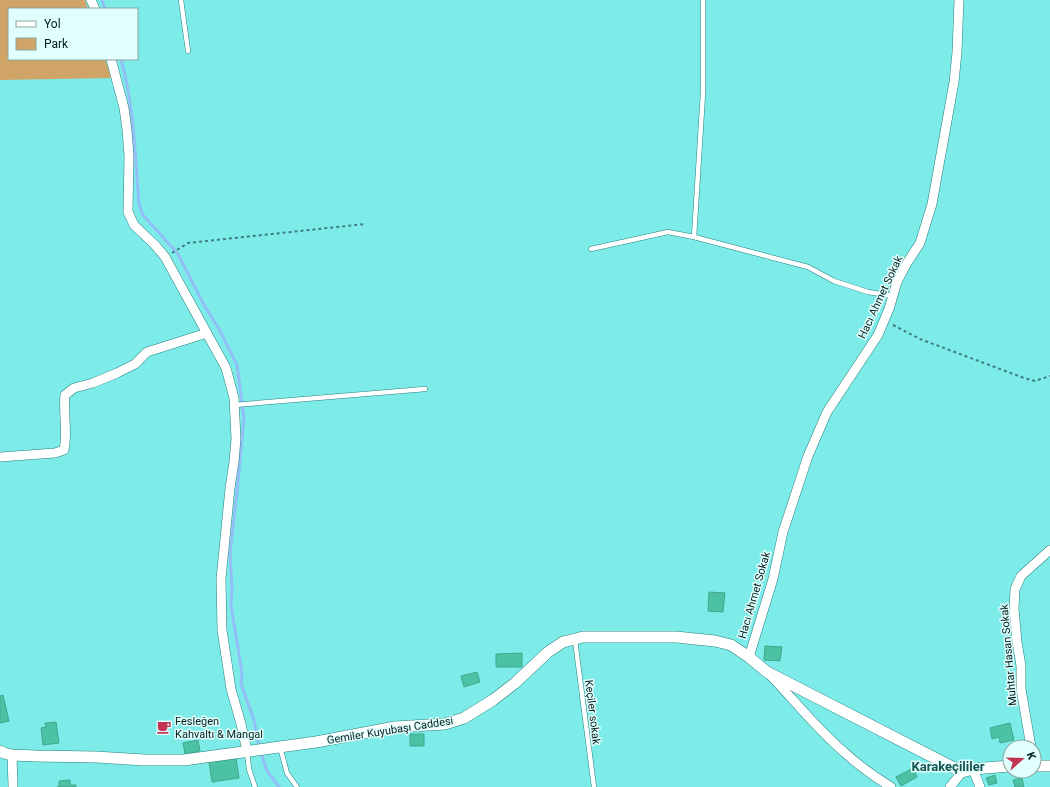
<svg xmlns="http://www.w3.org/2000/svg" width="1050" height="787" font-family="Roboto,sans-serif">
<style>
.green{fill:#d0a367}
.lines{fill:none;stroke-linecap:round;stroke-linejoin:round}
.stream{stroke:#91bff6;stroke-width:3}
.building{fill:#4ac2a3;stroke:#42a78d}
.service-casing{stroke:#26807e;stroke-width:5.5}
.minor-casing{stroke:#26807e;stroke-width:10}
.tertiary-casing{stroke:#26807e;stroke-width:12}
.path{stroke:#3d7e7d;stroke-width:2;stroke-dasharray:3 3;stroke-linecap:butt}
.service{stroke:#fff;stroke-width:4.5}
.minor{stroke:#fff;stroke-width:9}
.tertiary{stroke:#fff;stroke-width:11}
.labels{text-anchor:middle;stroke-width:3;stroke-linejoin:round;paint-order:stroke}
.street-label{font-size:11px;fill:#051d1d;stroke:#e1fffd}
.poi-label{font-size:11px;fill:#051d1d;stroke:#e1fffd;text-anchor:start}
.quarter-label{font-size:13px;font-weight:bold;fill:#165453;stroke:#e1fffd}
</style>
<rect width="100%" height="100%" fill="#7dece9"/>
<path class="green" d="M0,0H85L88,9H9V59H105L111,78L0,80Z"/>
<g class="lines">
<path class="stream" d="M102,0L105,9
M121,59C134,106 135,155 139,204L143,215L178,254L204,305L219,329L237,365L244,418L237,492L230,554L232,589L231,605L242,673L241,684L254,720L259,746L267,771L279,787"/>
</g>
<path class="building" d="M709,592L725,593L723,612L708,611Z
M765,646L782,647L780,661L764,660Z
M522,653V667H496V654Z
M477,672L480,682L464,687L461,676Z
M3,695L9,721L0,723V696Z
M56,722L59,743L43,745L41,728L46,727L45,723Z
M1010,723L1014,740L1000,743L999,737L992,739L990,728Z
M410,734H424V746H410Z
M198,740L200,751L185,754L183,743Z
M236,758L239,778L212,782L209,762Z
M913,768L917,777L901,786L896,777Z
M995,775L997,783L989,785L986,778Z
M1022,778L1024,787H1015L1013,780Z
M70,780V785H76V787H57H59V781Z"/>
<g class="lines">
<defs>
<path id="service" d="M181,0L188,51
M694,237L703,93V0
M591,249L668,232L694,237L808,267L834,281L868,292L893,296
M234,405L425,389
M575,640L594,787
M280,747L287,773L297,787
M247,752L249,769L255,787"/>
<path id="minor" d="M91,0L95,9
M111,59L124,108L127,130L129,156L128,212L134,225L155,245L165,257L226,368L234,398L236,439L234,462L230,488L221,579L222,630L231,689L241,724L247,751
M0,457L55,453L64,450C68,432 63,414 65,395L74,388L93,383L117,373L135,364L147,352L207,333
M749,657L773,579L783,532L808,456L827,412L878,335L889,309L897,282L907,263L920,243L932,204L954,82L957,52L959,0
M771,676C795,701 817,729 844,752C858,765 875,777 891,787
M1031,747L1021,689V666L1017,642L1014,609L1015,589L1021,576L1050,550
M12,755L13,787
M973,769L980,787
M950,787L962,772"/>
<path id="tertiary" d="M0,751L4,753L12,755L36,756L96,757L144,760H184L316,742L395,727L445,724L464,718L493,700L515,683L548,652L563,642L583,637H676L715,641L731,645L749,657L767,672L962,772L973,769L1010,766
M1034,766H1050"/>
</defs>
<use href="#service" class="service-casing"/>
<use href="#minor" class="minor-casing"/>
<use href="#tertiary" class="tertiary-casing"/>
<path class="path" d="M172,253L188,243L365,224
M893,325L920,339L1024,378L1035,381L1050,376"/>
<use href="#service" class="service"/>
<use href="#minor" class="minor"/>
<use href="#tertiary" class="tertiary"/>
</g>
<defs>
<symbol id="cafe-bare" viewBox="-9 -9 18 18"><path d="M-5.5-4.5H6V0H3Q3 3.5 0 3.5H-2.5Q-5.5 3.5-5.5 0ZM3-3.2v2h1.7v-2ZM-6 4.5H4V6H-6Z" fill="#c33353" stroke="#e1fffd" stroke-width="2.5" paint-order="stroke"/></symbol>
</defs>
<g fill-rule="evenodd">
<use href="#cafe-bare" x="154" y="717" width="20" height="20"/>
</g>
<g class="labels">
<g class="street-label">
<text transform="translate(880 297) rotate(-65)" y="4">Hacı Ahmet Sokak</text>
<text transform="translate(754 595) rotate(-74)" y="4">Hacı Ahmet Sokak</text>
<text transform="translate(1008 655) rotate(-95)" y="4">Muhtar Hasan Sokak</text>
<text transform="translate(593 712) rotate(83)" y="4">Keçiler sokak</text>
<text transform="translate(390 730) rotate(-9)" y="4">Gemiler Kuyubaşı Caddesi</text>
</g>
<g class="poi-label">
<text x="175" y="725">Fesleğen<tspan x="175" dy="13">Kahvaltı &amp; Mangal</tspan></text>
</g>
<g class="quarter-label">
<text x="948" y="771">Karakeçililer</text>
</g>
</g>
<rect x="8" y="8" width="130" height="52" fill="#e1fffd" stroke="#89a5a3"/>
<rect x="16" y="21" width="20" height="6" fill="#ffffff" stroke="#89a5a3"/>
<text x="44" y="28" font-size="12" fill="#051d1d">Yol</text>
<rect x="16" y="38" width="20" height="12" fill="#d0a367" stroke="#89a5a3"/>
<text x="44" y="48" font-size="12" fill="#051d1d">Park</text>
<g transform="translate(1022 759) rotate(70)"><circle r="19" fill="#e1fffd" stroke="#89a5a3"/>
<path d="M0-3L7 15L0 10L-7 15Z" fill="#c33353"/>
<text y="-6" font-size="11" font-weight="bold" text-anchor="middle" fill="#051d1d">K</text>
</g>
</svg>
